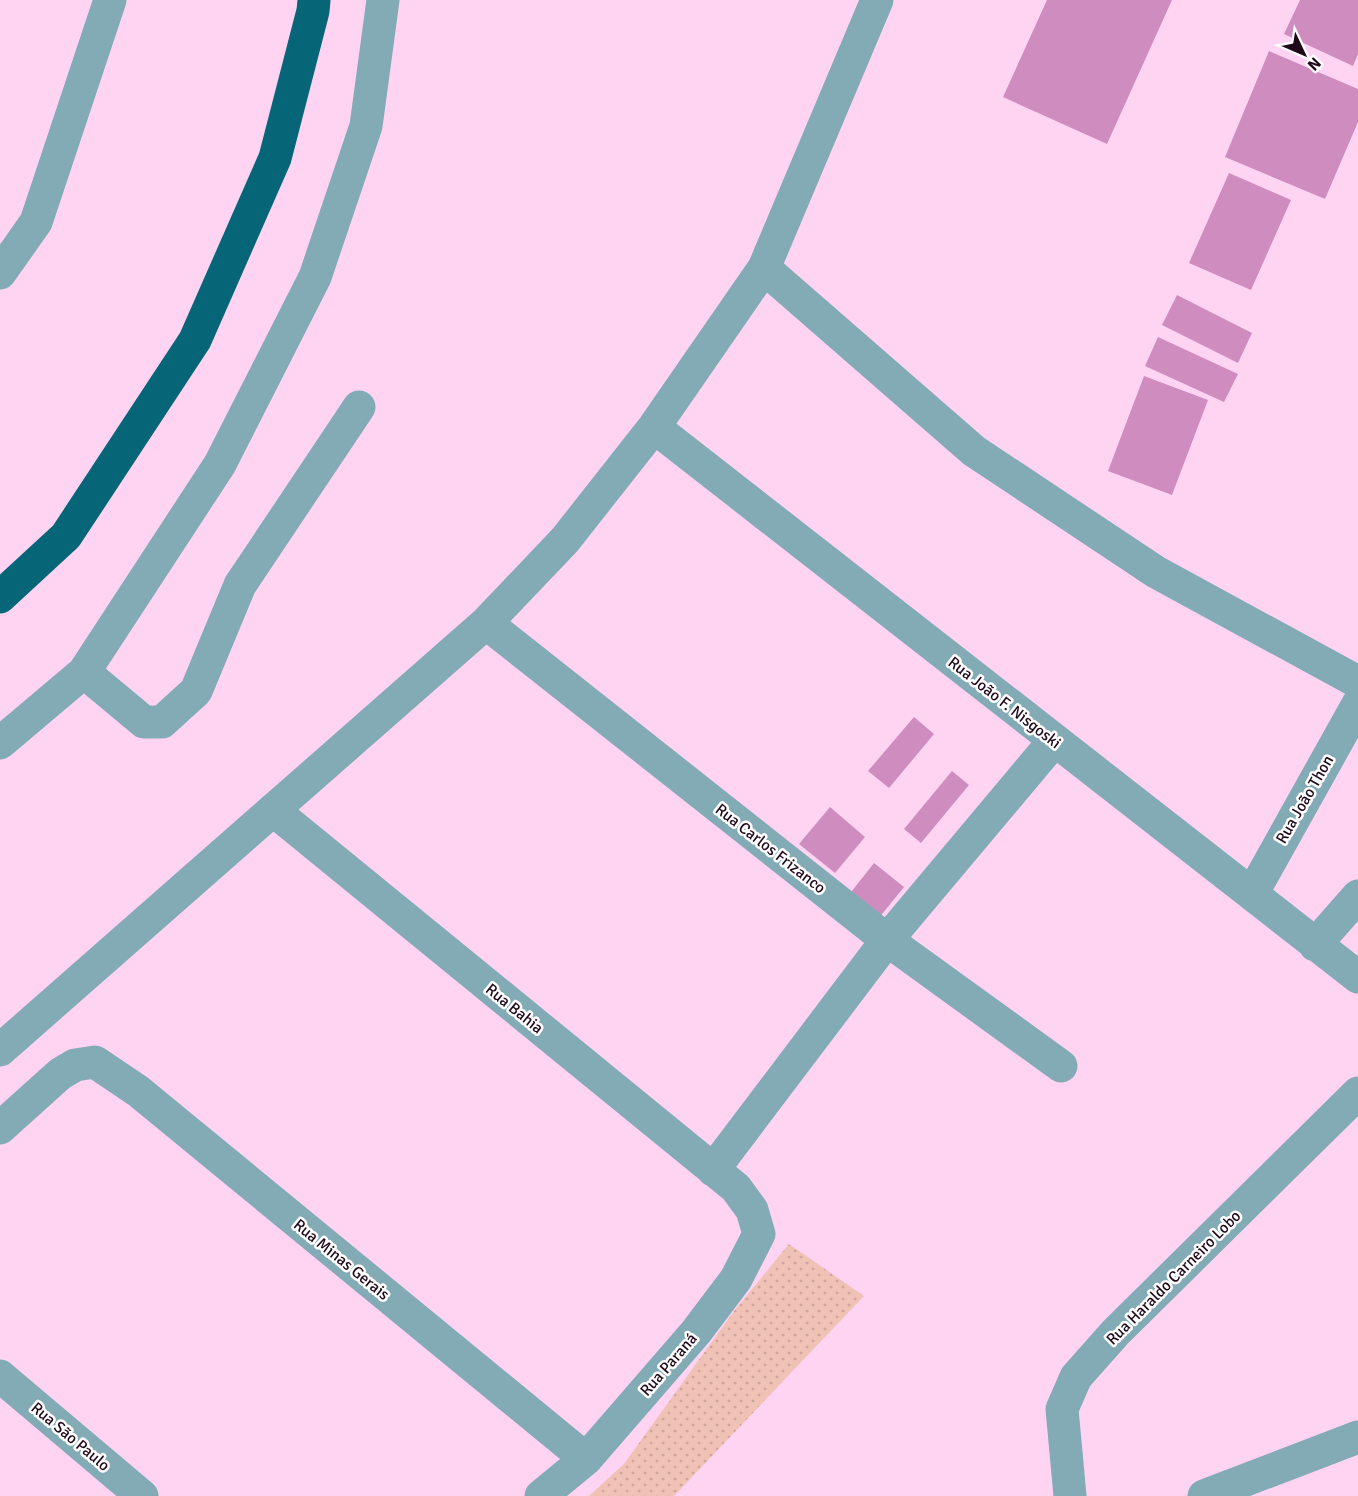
<svg xmlns="http://www.w3.org/2000/svg" width="1358" height="1496" font-family="Signika,sans-serif">
<style>
.grass{fill:url(#grass-dots)}
.building{fill:#cf8dbf}
.lines{fill:none;stroke-linecap:round;stroke-linejoin:round}
.minor{stroke:#83abb6;stroke-width:33}
.highway{stroke:#066678;stroke-width:33}
.labels{text-anchor:middle;stroke-width:5;stroke-linejoin:round;paint-order:stroke}
.street-label{font-size:16px;fill:#20081b;stroke:#fff}
</style>
<defs>
<pattern id="grass-dots" width="8" height="8" patternUnits="userSpaceOnUse" patternTransform="scale(1.5)"><rect width="8" height="8" fill="#f0c2b6"/><path d="M2 2h.1M6 6h.1" fill="none" stroke="#cea59c" stroke-width="1.8" stroke-linecap="round"/></pattern>
</defs>
<rect width="100%" height="100%" fill="#ffd4f3"/>
<path class="grass" d="M789,1244L864,1296L674,1496H589L624,1464L734,1311Z"/>
<path class="building" d="M1047,0H1172L1107,144L1003,97Z
M1300,0H1358V54L1353,66L1284,34Z
M1269,51L1358,89V122L1325,199L1225,157Z
M1229,173L1291,200L1251,290L1189,263Z
M1177,295L1252,333L1238,363L1162,325Z
M1158,337L1238,374L1224,402L1145,366Z
M1144,376L1208,400L1172,495L1108,471Z
M914,717L934,734L889,788L868,771Z
M952,771L969,785L921,843L904,829Z
M830,807L865,837L835,873L799,844Z
M874,863L904,887L874,924L844,901Z"/>
<g class="lines">
<path class="minor" d="M764,268L974,451L1156,572L1358,682
M0,273L36,222L110,0
M654,427L1358,977
M486,623L887,940L1061,1066
M84,672L144,722H162L196,691L240,585L359,407
M0,743L84,672L220,464L315,277L366,126L383,0
M273,810L736,1188L752,1210L759,1234L736,1279L696,1332L586,1459L541,1496
M1252,894L1358,704
M1315,945L1358,896
M0,1050L486,623L565,540L654,427L764,268L877,0
M0,1128L60,1074L75,1065L95,1062L138,1091L586,1459
M713,1170L887,940L1054,741
M0,1376L142,1496
M1070,1496L1062,1409L1076,1377L1116,1332L1358,1093
M1204,1496L1358,1437"/>
<path class="highway" d="M0,597L66,536L195,340L275,158L313,11L314,0"/>
</g>
<g class="labels">
<g class="street-label">
<text transform="translate(1005 702) rotate(38)" y="6">Rua João F. Nisgoski</text>
<text transform="translate(1304 799) rotate(-60)" y="6">Rua João Thon</text>
<text transform="translate(771 848) rotate(38)" y="6">Rua Carlos Frizanco</text>
<text transform="translate(515 1008) rotate(39)" y="6">Rua Bahia</text>
<text transform="translate(342 1259) rotate(39)" y="6">Rua Minas Gerais</text>
<text transform="translate(1173 1277) rotate(-45)" y="6">Rua Haraldo Carneiro Lobo</text>
<text transform="translate(668 1364) rotate(-49)" y="6">Rua Paraná</text>
<text transform="translate(71 1436) rotate(40)" y="6">Rua São Paulo</text>
</g>
</g>
<g transform="translate(1304 54) rotate(134)" stroke="#ffffff" stroke-width="4.5" paint-order="stroke">
<path d="M0-4.5L10 22L0 15L-10 22Z" fill="#20081b"/>
<text y="-9" font-size="16" font-weight="bold" text-anchor="middle" fill="#20081b">N</text>
</g>
</svg>
